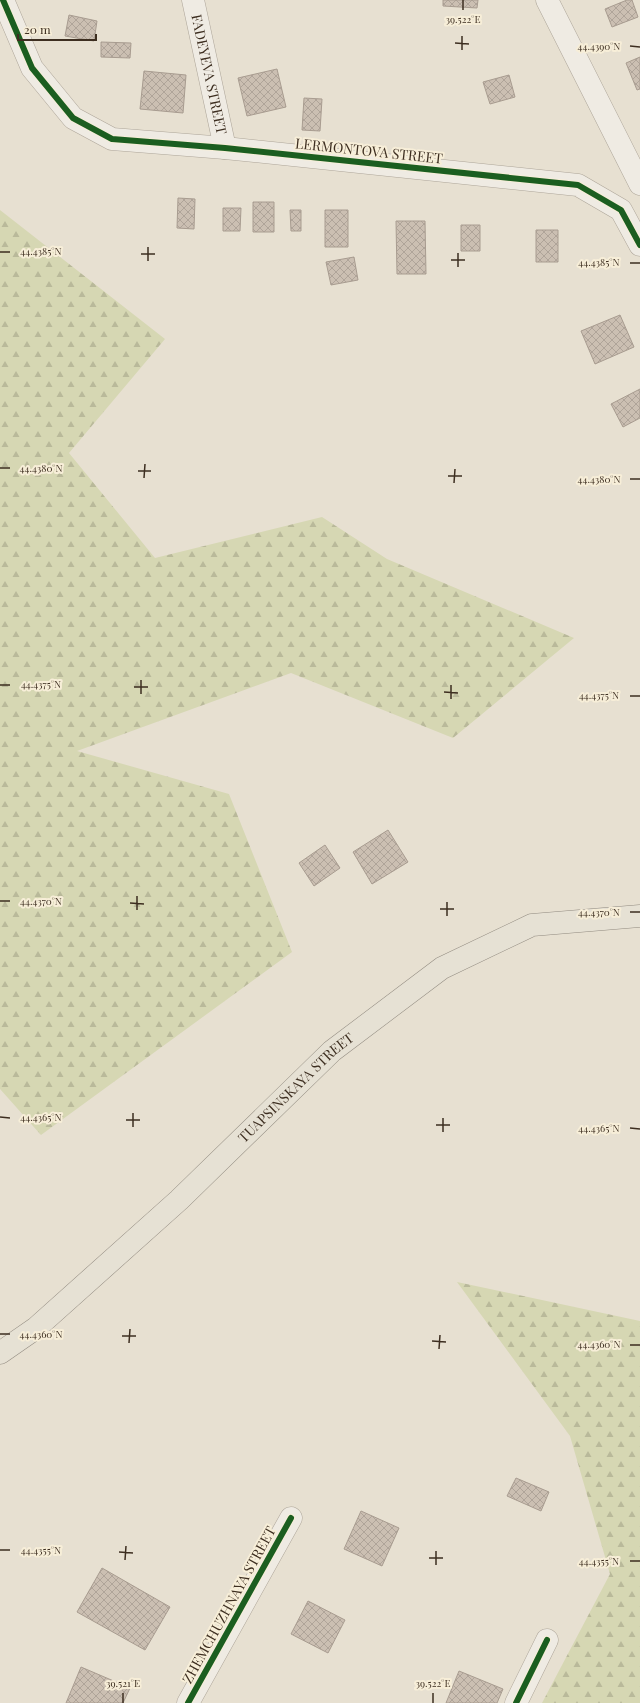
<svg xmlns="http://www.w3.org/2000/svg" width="640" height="1703" font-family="'Playfair Display',serif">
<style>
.forest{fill:url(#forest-firs)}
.building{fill:url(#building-cross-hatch);stroke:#a89c90}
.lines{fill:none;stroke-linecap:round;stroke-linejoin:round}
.minor-casing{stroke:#ada599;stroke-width:23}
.major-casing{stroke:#928b80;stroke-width:23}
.minor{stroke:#efebe3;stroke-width:22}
.major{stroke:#e6e1d4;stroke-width:22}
.cycleway-casing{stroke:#f7eed8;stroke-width:8}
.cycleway{stroke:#1b5e20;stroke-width:6}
.ticks{fill:none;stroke:#3d2e20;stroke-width:1.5}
.labels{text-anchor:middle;stroke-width:4;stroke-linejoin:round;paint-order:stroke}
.street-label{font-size:14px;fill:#3d2e20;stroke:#f7eed8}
.ticks-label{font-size:10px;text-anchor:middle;fill:#3d2e20;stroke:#f7eed8;stroke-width:4;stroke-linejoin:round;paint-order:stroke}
</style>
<defs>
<pattern id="forest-firs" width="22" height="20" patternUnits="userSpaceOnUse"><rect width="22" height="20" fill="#d6d7b3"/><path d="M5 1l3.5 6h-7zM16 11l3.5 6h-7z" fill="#b9b99a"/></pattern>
<pattern id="building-cross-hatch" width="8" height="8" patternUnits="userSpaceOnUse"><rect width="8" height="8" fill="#cbbfb2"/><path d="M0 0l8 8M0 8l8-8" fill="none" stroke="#afa499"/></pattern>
</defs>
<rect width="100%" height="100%" fill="#e7e0d1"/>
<path class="forest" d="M0,210L165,339L69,453L155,558L322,517L387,559L574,638L453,738L291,673L77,751L229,794L292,952L41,1135L0,1089Z
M457,1282L640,1321V1703H542L610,1574L570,1436Z"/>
<path class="building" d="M443,0H478L477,8L443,6Z
M627,0H632L638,17L612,27L605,9Z
M69,15L97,21L94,41L65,36Z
M101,42L131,43L130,58L101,57Z
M640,57V89L637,90L626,63Z
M277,69L286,107L247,116L238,78Z
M144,71L186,75L183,113L140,109Z
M509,75L515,97L490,104L483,82Z
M304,98L322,99L320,131L302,130Z
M178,198L195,199L194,229L177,228Z
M253,202H274V232H253Z
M223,208H241L240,231H223Z
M290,210H301V231H291Z
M325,210H348V247H325Z
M396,221H425L426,274H397Z
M461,225H480V251H461Z
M536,230H558V262H536Z
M354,257L358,280L331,285L326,262Z
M620,315L634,347L595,364L581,331Z
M640,389V418L623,427L611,404Z
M388,830L408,862L372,884L353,852Z
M325,845L340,868L314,886L299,863Z
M516,1478L549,1492L541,1511L507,1496Z
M361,1511L399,1528L382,1566L344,1549Z
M102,1568L170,1607L145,1650L77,1612Z
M308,1601L345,1620L328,1653L291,1634Z
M81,1667L130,1688L123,1703H66Z
M459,1671L503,1689L497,1703H446Z"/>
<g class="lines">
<defs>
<g id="minor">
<path d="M3,0L32,68L73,118L112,139L225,148L578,185L621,210L640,245"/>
<path id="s1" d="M193,0L225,148"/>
<path d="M547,0L640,184"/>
<path d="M188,1703L291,1518"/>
<path d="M516,1703L547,1640"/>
</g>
<g id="major">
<path id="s2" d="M0,1353L36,1328L179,1200L332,1051L442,968L532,925L640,916"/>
</g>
</defs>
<use href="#minor" class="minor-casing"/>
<use href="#major" class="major-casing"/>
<use href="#minor" class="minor"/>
<use href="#major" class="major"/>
<defs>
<path id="cycleway" d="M3,0L32,68L73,118L112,139L225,148L578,185L621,210L640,245
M188,1703L291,1518
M516,1703L547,1640"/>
</defs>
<use href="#cycleway" class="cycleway-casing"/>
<use href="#cycleway" class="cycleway"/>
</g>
<path class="ticks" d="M463,10V0M455,43L469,44M630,46L640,47M462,50V36M0,252H10M141,254H155M451,260H465M148,261V247M630,263H640M458,267V253M0,468H10M138,471H151M448,476H462M144,478L145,464M630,479H640M454,483L455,469M0,685H10M134,687H148M444,692L458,693M141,694V680M630,696H640M451,699V685M0,901H10M130,903L144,904M440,909H454M137,910V896M630,912H640M447,916V902M0,1117L10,1118M126,1120H140M436,1125H450M133,1127V1113M630,1128L640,1129M443,1132V1118M0,1334H10M122,1336H136M432,1341L446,1342M129,1343L130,1329M630,1345H640M439,1349L440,1335M0,1550H10M119,1552L133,1553M429,1558H443M125,1560L126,1546M630,1561H640M436,1565V1551M123,1703V1693M433,1703V1693"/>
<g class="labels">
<g class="street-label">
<text dy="5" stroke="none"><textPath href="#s1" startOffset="76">FADEYEVA STREET</textPath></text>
<text transform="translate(369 151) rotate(6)" y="5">LERMONTOVA STREET</text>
<text dy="5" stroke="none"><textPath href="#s2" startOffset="398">TUAPSINSKAYA STREET</textPath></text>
<text transform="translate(229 1605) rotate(-61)" y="5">ZHEMCHUZHNAYA STREET</text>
</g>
</g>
<g class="ticks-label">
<text x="463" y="23">39.522°E</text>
<text x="599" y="50">44.4390°N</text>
<text x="41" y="255">44.4385°N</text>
<text x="599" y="266">44.4385°N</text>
<text x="41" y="472">44.4380°N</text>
<text x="599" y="483">44.4380°N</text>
<text x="41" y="688">44.4375°N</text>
<text x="599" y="699">44.4375°N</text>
<text x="41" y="905">44.4370°N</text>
<text x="599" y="916">44.4370°N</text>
<text x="41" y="1121">44.4365°N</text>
<text x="599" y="1132">44.4365°N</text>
<text x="41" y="1338">44.4360°N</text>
<text x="599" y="1348">44.4360°N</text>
<text x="41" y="1554">44.4355°N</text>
<text x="599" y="1565">44.4355°N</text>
<text x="123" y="1687">39.521°E</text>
<text x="433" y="1687">39.522°E</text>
</g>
<path d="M18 34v6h78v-6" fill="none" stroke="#3d2e20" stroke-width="2"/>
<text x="24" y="34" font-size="12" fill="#3d2e20" stroke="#f7eed8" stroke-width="3" paint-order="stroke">20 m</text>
</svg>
